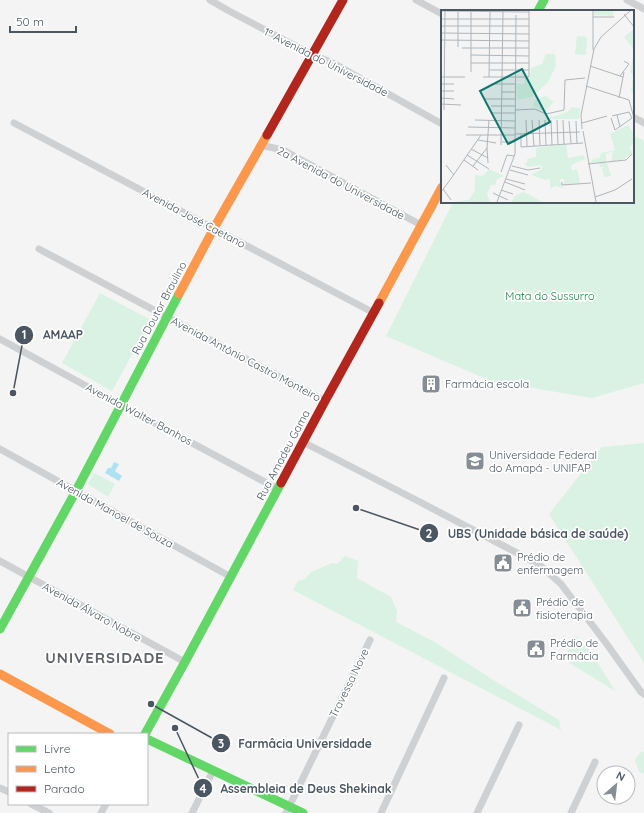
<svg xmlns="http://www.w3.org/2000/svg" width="644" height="813" font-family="Quicksand,sans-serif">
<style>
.green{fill:#d9f2e3}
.water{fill:#aee2f0}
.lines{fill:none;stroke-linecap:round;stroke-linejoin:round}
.street{stroke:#ced0d2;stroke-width:7}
.fast{stroke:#63d668;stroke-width:9}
.slow{stroke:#ff974d;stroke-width:9}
.jam{stroke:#b3261e;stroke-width:9}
.labels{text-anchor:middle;stroke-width:3.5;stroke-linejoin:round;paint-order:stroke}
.street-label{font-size:11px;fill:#4a5661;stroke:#fff}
.park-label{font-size:11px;fill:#17864f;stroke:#fff}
.poi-label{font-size:11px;fill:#4a5661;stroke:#fff;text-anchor:start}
.district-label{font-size:15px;font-weight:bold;letter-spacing:1px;fill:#5f6368;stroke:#fff}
.inset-road{fill:none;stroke:#b0b5b9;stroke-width:1}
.view{fill:#0f766e;fill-opacity:0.15;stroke:#0f766e;stroke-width:2}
.inset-edge{fill:none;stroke:#4a5661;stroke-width:2}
.leader{fill:none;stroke:#4a5661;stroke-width:1.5}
.callout-dot{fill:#4a5661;stroke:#fff;stroke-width:1.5}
.mark-label{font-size:12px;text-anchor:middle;font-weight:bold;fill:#fff}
.callout-label{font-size:12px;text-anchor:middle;font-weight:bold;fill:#4a5661;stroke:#fff;stroke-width:3.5;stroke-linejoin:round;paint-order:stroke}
</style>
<rect width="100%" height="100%" fill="#f4f4f4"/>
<path class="green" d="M633,135L644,141V383L592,398L491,381L386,336L453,202H633Z
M100,293L151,320L112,391L62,363Z
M644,443V663L549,514L602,447Z
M94,473L115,484L108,497L88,484Z
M345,556L358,561L357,578L391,597L397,611L396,622L433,641L498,683L559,720L561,730L293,590L298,581L305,579L311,572L332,563L337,564Z
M576,636L592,653L615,691L563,659Z
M644,751V774L639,772L635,760L640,753Z"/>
<path class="water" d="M114,462L119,464L115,471L122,476L119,481L105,473L108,468H111Z"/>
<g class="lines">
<path class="street" d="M210,0L229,11L313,55L333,63L442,124
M416,0L442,14
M627,0L644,9
M633,117L644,123
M14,123L374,313
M260,145L283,150L421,225
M39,249L325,401
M0,339L121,405L278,489
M303,442L420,502L523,556L542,567L561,584L606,643L641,692L644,694
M0,449L231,577
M0,561L185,662
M0,788L9,792
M31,804L49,813
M101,813L106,804
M192,813L213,771
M286,813L370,640
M381,813L444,678
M477,813L519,725
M571,813L595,762"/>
<path class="fast" d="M538,11L544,0
M0,629L76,491L179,294
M145,734L185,662L281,483
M147,739L303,813"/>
<path class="slow" d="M179,294L214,228L267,135
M379,303L442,187
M0,674L110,734"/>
<path class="jam" d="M267,135L343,0
M281,483L325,401L379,303"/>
</g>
<defs>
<symbol id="building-square" viewBox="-11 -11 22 22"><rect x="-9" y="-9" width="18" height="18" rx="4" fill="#868d94" stroke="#fff"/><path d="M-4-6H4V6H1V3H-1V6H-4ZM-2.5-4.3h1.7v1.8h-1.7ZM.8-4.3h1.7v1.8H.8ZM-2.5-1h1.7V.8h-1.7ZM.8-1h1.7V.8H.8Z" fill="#fff"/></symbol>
<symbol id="university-square" viewBox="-11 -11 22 22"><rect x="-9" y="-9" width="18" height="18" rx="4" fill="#868d94" stroke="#fff"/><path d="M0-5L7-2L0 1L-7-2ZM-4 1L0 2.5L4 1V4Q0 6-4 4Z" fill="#fff"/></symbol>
<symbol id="civic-square" viewBox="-11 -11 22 22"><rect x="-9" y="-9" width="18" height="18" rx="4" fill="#868d94" stroke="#fff"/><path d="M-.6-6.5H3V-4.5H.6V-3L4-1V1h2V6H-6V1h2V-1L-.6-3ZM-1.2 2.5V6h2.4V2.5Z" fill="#fff"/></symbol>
</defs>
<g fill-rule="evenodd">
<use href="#building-square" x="420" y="373" width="22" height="22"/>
<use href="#university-square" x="464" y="450" width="22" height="22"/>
<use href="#civic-square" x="492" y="552" width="22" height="22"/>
<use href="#civic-square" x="511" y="597" width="22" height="22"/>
<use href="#civic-square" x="525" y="638" width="22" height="22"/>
</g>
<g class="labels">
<g class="street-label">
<text transform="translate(326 62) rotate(27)" y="4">1ª Avenida do Universidade</text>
<text transform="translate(341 183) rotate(28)" y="4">2a Avenida do Universidade</text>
<text transform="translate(194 218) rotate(28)" y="4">Avenida José Caetano</text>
<text transform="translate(159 308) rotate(-62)" y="4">Rua Doutor Braulino</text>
<text transform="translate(246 359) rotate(28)" y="4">Avenida Antônio Castro Monteiro</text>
<text transform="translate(139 414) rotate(28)" y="4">Avenida Walter Banhos</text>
<text transform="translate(283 455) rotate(-62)" y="4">Rua Amadeu Gama</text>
<text transform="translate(115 513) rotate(29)" y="4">Avenida Manoel de Souza</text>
<text transform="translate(92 612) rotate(29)" y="4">Avenida Álvaro Nobre</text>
<text transform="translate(349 683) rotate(-64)" y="4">Travessa Nove</text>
</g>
<g class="park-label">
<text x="550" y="300">Mata do Sussurro</text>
</g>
<g class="poi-label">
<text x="445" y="388">Farmácia escola</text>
<text x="489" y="459">Universidade Federal<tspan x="489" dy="13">do Amapá - UNIFAP</tspan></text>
<text x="517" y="561">Prédio de<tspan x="517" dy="13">enfermagem</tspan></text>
<text x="536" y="606">Prédio de<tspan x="536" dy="13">fisioterapia</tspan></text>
<text x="550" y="647">Prédio de<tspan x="550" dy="13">Farmácia</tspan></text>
</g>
<g class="district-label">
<text x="105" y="663">UNIVERSIDADE</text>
</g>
</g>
<g transform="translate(441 10)">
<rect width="193" height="193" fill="#f4f4f4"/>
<path d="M153,1H172V6L153,5ZM193,19V39L183,27ZM136,26L146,27L145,45L134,44ZM193,41V85L190,82L192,66L189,62ZM105,44H114L115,56L107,72L91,87L76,90L75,74H83L84,68H89L90,58L101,54ZM105,86L111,91L114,90L104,102L92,96L94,90ZM131,97L139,98L138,109H106L126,102ZM187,115L193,124V134L188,137L192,143L183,149L170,152L172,141L165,144V152L149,153L153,148L155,151V148H159L160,143L174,140L169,124ZM125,134L127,148L143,145L144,149L130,155L131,161L136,159L139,173L123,175V169H118L122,178L114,176L109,179V169L104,170L90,165L101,159L100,155L87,157L83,153H86V149L95,147V138ZM158,153H166L170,166L163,167L161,158L164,157H159ZM48,159L63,166L56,169L54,175H50L46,184L49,192H13L28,190L34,180V165L42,166ZM82,182L87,184L101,192H70L75,185Z" fill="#d9f2e3"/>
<path class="inset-road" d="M0,1L88,2M30,2V62M183,4L193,17M152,7H173M0,9H88M0,16H88M0,23L88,24M0,30L88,31M17,37V2M21,38H88M152,40V1M30,45L88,46M30,53H88M149,56L182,67M49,60H88M179,66L188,54L183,51M0,67H24M42,67H88V1M48,67L49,2M0,74H13M50,74H74M145,76L188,90L193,108M0,81H13M61,82H74M0,88L13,89M178,88L183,62M44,89H74M0,94L20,95M50,96H74M3,100L4,1M74,100L94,99L105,104L123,100L124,70L144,68M50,103H74M176,105L179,117M170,108L174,120L191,108L188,102L171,106M34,110L74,111M85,110L86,136M91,110L93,136M98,110L99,135M104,110L105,135M110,110L111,135M116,110L117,134M122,110L123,134M128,111L130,133M135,111L136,133M141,113L166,106M27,117L74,118M141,119L140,105L153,39L160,27L189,1M142,121L155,192M74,124L139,122M80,124V137M25,125H74M37,130L55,133M61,132H74M60,135L62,1M80,137L142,133M46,138L47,153M30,139L47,148M26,145L48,159M23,150L37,160M147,154L185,150L191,144M5,155L13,165M32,156L46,138L48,110M71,156L87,160L99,158M69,160L87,165M60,162L66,145L73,146M65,169L84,174M9,170L40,125M64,172L84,180M121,172V175L150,173M2,179L10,190M60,180L72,184M0,182L9,170M52,183L67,190M154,187L174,180L191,169M56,192L74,144L75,5"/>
<path class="view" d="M81,59L109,112L67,134L39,81Z"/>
<rect width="193" height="193" class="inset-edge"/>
</g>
<path class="leader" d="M13 393L24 335M356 508L429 533M151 704L221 743M175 728L203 788"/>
<g class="callout-dot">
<circle cx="13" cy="393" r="4"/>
<circle cx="356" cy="508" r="4"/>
<circle cx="151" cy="704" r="4"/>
<circle cx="175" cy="728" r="4"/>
<circle cx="24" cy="335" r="10"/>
<circle cx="429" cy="533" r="10"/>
<circle cx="221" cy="743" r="10"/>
<circle cx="203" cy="788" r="10"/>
</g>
<g class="mark-label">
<text x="24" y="339">1</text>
<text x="429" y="538">2</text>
<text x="221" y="748">3</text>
<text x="203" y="793">4</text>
</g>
<g class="callout-label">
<text x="63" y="339">AMAAP</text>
<text x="538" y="538">UBS (Unidade básica de saúde)</text>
<text x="305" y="748">Farmâcia Universidade</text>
<text x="306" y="793">Assembleia de Deus Shekinak</text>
</g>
<rect x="8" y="733" width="140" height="72" fill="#ffffff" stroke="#b7bbc0"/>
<rect x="16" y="746" width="20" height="6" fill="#63d668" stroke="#b7bbc0"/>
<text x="44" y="753" font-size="12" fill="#4a5661">Livre</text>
<rect x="16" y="766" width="20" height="6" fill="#ff974d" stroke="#b7bbc0"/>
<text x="44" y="773" font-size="12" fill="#4a5661">Lento</text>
<rect x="16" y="786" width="20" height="6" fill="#b3261e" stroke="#b7bbc0"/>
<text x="44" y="793" font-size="12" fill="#4a5661">Parado</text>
<g transform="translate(616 785) rotate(28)"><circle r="19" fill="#ffffff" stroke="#b7bbc0"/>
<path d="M0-3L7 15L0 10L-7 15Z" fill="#868d94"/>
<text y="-6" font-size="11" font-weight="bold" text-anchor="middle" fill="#4a5661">N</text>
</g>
<path d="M10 26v6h66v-6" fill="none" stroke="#4a5661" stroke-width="2"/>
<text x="16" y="26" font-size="12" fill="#4a5661" stroke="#ffffff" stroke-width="3" paint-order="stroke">50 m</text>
</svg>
